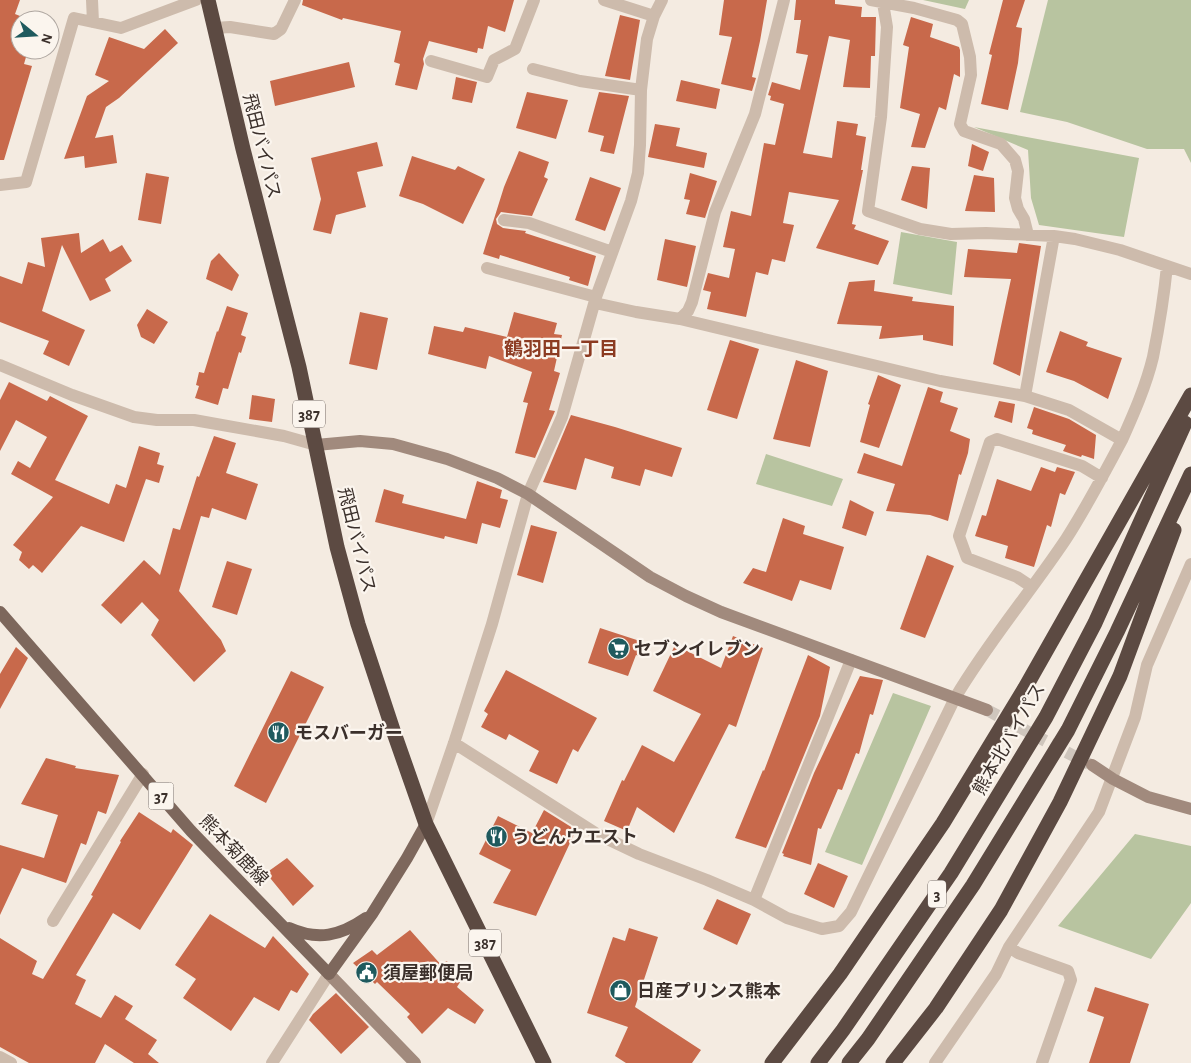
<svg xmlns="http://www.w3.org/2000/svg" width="1191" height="1063" font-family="'Alegreya Sans','Noto Sans JP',sans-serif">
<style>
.green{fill:#b8c4a0}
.building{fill:#c8694b}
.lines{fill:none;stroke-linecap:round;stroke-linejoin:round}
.secondary-tunnel{stroke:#cfc6bd;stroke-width:12;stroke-dasharray:12 6;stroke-linecap:butt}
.street{stroke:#cdbbac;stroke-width:12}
.secondary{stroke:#a18a7d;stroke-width:12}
.primary{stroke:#7d675c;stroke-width:12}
.highway{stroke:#5c4a42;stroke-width:15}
.labels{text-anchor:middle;stroke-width:4.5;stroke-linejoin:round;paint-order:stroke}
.shield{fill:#fbf5ee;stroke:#756b66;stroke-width:1}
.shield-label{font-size:16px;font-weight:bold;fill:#3b302b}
.street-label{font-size:18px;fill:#3b302b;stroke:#fbf5ee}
.poi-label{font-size:18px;font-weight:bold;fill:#3b302b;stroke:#fbf5ee;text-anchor:start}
.neighbourhood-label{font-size:19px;font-weight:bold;fill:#8c3b22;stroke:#fbf5ee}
</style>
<rect width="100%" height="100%" fill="#f4ebe1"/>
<path class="green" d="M923,0H969L965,9Z
M1048,0H1191V163L1184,149H1147L1067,122L1020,112Z
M974,127L1139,158L1124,237L1039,225L1031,198L1028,150Z
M901,232L957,242L952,295L893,284Z
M766,454L843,479L832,506L756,484Z
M893,693L931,706L862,865L825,852Z
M1135,834L1191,846V903L1151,959L1058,926Z"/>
<path class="building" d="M0,0H20L15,14L20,16V50H28L24,64L32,66L4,160H0Z
M303,0H514L505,32L488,26L483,49L478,48L477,53L429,41L423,59L424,64L417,90L395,85L400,64L394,62L401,31L343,18L342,20L302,5Z
M724,0H767L760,41L752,77L756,78L752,91L721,84L732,37L719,35Z
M796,0H835V4L862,7L861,17H876L875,56H871L870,88L843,87L850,40L829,36L803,153L832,158L837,121L858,124L856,135L866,137L861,170H863L852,224L856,225L854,229L889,241L878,265L816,248L839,200L789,192L783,223L794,225L785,262L772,259L768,275L756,272L746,317L707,309L711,292L703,290L708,273L729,278L735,249L723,247L731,211L751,216L764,143L775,145L784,104L770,100L771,96L768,95L772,82L800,90L808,55L796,53L801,20H794Z
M1003,0H1025L1016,27L1022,28L1018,63L1008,110L981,104L992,55L989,54Z
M620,15L640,20L630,80L605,76Z
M911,17L933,24L930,37L959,47L960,50V77L954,74L946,110L939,107L925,148L911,147L920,114L900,108L909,47L903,45Z
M165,29L178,43L119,98L106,107L95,138L113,135L117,163L85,168L84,156L64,159L87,96L109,81L95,75L109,37L144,49Z
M349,62L355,87L275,106L270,81Z
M456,77L477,82L472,103L452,99Z
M681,80L720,89L716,109L676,101Z
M527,92L568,100L556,139L516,128Z
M599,92L629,96L614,154L600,151L604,136L588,132Z
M655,124L680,128L676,146L707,153L704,168L648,157Z
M377,142L383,166L357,172L366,207L336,215L331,234L313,230L321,199L311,158Z
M972,144L989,152L983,171L968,166Z
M519,151L549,162L544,177L548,179L532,216L501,212L496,219L497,224L503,228L526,231L525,233L596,256L588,286L569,280L570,277L529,264L500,255L499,259L483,254L504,187Z
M412,156L455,170L458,166L485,179L463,224L423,204L399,196Z
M912,166L930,168L927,209L901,200Z
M146,173L169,177L161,224L138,220Z
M690,173L717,181L705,218L686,214L690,200L684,199Z
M974,175L994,178L995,212L965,211Z
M590,177L621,188L605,231L575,220Z
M79,233L81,253L103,239L110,252L122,245L132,261L105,279L111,291L90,301L62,245L42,311L85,330L69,366L43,354L49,341L0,322V276L22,284L28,262L45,267L41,238Z
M665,239L696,246L687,287L657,280Z
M1019,243L1041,246L1020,376L993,364L1011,279L964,277L968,249L1017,253Z
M219,253L239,275L232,291L206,279L211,261Z
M875,280L874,291L913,297L912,301L954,306L953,346L923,340V335L879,339L882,326L837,324L849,282Z
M227,306L248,313L241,335L246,337L241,353L239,352L228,389L223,388L218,405L195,398L199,386L196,385L199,372L204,373L217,331L218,332Z
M147,309L168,322L154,344L141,337L137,325Z
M360,312L388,318L377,370L349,364Z
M514,312L557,323L554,334L562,335L554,371L560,373L549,410L555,411L535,458L515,453L528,403L523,402L532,372L489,356L486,369L428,354L434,326L463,332L465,327L507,337Z
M1060,331L1088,342L1086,346L1122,358L1108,399L1074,381L1046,372Z
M730,340L759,349L737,419L707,410Z
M796,360L828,371L810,447L773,439Z
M878,375L901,385L879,448L860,442L870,405L868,404Z
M9,382L47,401L50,396L88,416L55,480L109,504L116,484L126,488L139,446L160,453L157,464L164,466L159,483L146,479L124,542L81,526L42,573L33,565L29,569L19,560L22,552L13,545L53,497L11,474L18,461L30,468L47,437L16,420L0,451V400Z
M928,387L943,392L940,402L958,408L950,431L970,439L968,453L961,475L959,474L948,521L930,515L886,511L895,484L857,473L864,453L902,466Z
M252,395L275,399L272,422L249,419Z
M999,401L1015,404L1012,423L994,417Z
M1034,407L1069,419L1096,435L1094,459L1082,455L1081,457L1063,451L1066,445L1032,434L1033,430L1027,428Z
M571,415L615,427L682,448L672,477L645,469L640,486L611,478L614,467L585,458L576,490L543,482Z
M214,436L236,443L226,473L258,484L246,520L212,508L209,518L201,516L179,591L221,640L226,651L194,682L151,635L159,620L142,602L121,624L101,605L144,560L160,575L173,528L180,530L197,476L199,477Z
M1041,467L1055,472L1057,467L1075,472L1065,495L1060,493L1051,527L1047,525L1034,567L1005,558L1008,546L975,536L982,515L986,516L997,479L1031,491Z
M477,481L502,490L500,498L508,500L500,528L482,523L477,544L445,536L444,539L375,522L384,489L404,495L402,503L466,519Z
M850,500L874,512L866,536L842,528Z
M783,518L805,526L803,534L844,547L831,590L800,580L792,601L743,583L753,568L766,572Z
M531,525L557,532L543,583L517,575Z
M927,555L954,566L925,638L900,629Z
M227,561L252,569L237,615L212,607Z
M600,628L646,643L641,657L636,655L628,676L588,663Z
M733,636L763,648L736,727L729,724L674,833L637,807L627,831L604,821L622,780L624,781L642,745L674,762L701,714L653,691L675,645L721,668Z
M16,647L28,658L0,709V674Z
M808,655L830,667L820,716L766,848L735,838L763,770L764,771Z
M506,670L597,718L578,752L573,749L557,784L529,771L539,751L509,734L506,740L481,727L488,714L484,711Z
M291,671L324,687L266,803L234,786Z
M860,676L883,680L873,715L870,714L859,754L856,753L842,790L838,789L821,829L818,828L811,865L783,856L784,854L782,853L814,773Z
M46,758L76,766L75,768L119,775L106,814L98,811L86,845L81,843L66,883L22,868L0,915V845L44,858L58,815L21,804Z
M544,810L576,830L536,916L493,903L511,870L479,854L498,816L532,833Z
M139,812L171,833L173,829L193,845L140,930L113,913L76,975L86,980L75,1004L101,1018L115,995L133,1006L125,1019L157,1040L148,1054L159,1063H134L105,1044L95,1063H29L0,1047V938L37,961L32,974L43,979L93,896L91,895L121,842L120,841Z
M287,858L314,886L293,906L266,873Z
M818,863L848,876L834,908L804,894Z
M717,899L751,914L737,945L703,929Z
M210,914L265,948L273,936L309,974L297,993L291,990L279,1011L254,997L231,1031L183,998L196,979L175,965Z
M629,928L658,937L635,1007L701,1050L692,1063H626L615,1056L628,1027L587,1013L613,937L625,941Z
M410,930L443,967L446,961L467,971L457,987L484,1010L475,1024L448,1008L422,1034L407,1017L410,1014L377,982L375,984L353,963L372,950L377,955Z
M1095,987L1149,1004L1130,1063H1089L1104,1017L1087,1011Z
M336,993L369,1027L341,1054L309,1020L313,1014Z"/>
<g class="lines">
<path class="secondary-tunnel" d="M987,710L1089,764"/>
<path class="street" d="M92,0L93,22
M604,0L654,16
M871,0L914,8L957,20L962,24L970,57L971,75L960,124L964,131L1001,144L1015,160L1018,171L1015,198L1018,209L1024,219L1028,235
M883,3L887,27L881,117L868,211L920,229L951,234L986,233L1054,236L1075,239L1120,250L1191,274
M215,28L230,27L274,34L281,29L295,0
M431,61L487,77L494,60L515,49L534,0
M533,69L580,81L641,90
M0,185L26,182L74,18L121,28L196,0
M504,220L529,223L612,252
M487,268L596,297
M595,303L636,312L680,319L940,381L1025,396L1069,410L1122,440C1134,413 1146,386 1153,357C1159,327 1164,297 1167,266
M680,319L688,311L692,302L715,212L755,114L784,0
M0,365L72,395L134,417L157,420H194L284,436L316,445
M1025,396L1054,236
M1032,587L1017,577L967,558L959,536L990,442L997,439L1082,466L1102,478
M454,743L597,834L639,854L707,880L754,900L787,918L822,929L839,926L851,912L955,698C988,642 1030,593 1066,539C1086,508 1104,474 1122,440
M426,824L454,743L492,624L528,494L562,417L596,297L631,201L638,173L640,145L641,90L647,39L654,16L662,0
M754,900L851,660
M53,921L143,774
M1009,947L1018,953L1068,971L1071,980L1042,1063
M0,1057L11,1063
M272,1063L329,974
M935,1063L996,974L1009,947L1099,812L1135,717L1147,665L1191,564"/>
<path class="secondary" d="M316,445L360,441L393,444L447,459L497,478L528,494L650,577L686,596L721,612L987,710
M1092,765L1113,779L1148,797L1191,809
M329,974L415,1063"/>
<path class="primary" d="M0,612L191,831L329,974L372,914L407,858L426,824
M289,928C318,941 340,936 366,918"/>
<path class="highway" d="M208,0L243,149L299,367L337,547L358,624L393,730L426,824L544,1063
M772,1063L840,974L943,823L1025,688L1191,395
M818,1063L843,1030L951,873L1046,717L1095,623L1185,423
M849,1063L868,1039L973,885L1068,730L1117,632L1191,474
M893,1063L936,1008L1001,910L1060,802L1120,676L1174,530"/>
</g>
<defs>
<symbol id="supermarket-disc" viewBox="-11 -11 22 22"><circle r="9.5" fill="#1f5a5e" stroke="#fbf5ee"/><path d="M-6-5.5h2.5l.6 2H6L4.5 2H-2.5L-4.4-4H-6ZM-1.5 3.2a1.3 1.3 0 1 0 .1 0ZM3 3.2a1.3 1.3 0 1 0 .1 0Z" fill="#fff"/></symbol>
<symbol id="restaurant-disc" viewBox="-11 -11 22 22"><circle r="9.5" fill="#1f5a5e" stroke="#fbf5ee"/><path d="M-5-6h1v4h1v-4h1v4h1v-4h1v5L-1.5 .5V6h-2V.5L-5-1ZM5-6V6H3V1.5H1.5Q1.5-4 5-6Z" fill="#fff"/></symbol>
<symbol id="civic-disc" viewBox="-11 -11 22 22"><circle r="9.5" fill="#1f5a5e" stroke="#fbf5ee"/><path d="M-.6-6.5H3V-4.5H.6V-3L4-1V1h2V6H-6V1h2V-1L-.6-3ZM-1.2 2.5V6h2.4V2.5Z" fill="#fff"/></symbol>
<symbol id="shop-disc" viewBox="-11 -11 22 22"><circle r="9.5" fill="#1f5a5e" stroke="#fbf5ee"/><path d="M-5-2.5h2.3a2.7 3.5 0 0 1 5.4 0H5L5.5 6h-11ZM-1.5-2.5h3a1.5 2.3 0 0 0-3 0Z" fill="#fff"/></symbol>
</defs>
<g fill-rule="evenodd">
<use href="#supermarket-disc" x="606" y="636" width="25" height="25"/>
<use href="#restaurant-disc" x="266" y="720" width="25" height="25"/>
<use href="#restaurant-disc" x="484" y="824" width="25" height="25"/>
<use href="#civic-disc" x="354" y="960" width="25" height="25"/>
<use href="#shop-disc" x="608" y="978" width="25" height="25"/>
</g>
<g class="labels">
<g class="shield">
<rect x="293" y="400.5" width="32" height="27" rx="4"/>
<rect x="148.5" y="782.5" width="25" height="27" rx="4"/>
<rect x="928" y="880.5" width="18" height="27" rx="4"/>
<rect x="469" y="929.5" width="32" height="27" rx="4"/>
</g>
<g class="shield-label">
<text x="309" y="420">387</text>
<text x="161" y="802">37</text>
<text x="937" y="900">3</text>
<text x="485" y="949">387</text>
</g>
<g class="street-label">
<text transform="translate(262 146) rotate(76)" y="6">飛田バイパス</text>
<text transform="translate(357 540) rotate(76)" y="6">飛田バイパス</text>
<text transform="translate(1009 739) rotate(-60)" y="6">熊本北バイパス</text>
<text transform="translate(234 850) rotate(46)" y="6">熊本菊鹿線</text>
</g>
<g class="poi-label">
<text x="634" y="655">セブンイレブン</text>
<text x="295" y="739">モスバーガー</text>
<text x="512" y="843">うどんウエスト</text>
<text x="383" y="979">須屋郵便局</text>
<text x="637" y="997">日産プリンス熊本</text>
</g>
<g class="neighbourhood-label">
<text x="561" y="355">鶴羽田一丁目</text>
</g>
</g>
<g transform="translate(35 35) rotate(108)"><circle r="24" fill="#fbf5ee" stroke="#aea6a0"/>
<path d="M0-4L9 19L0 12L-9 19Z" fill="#1f5a5e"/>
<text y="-8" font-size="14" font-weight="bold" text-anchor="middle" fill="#3b302b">N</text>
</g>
</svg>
